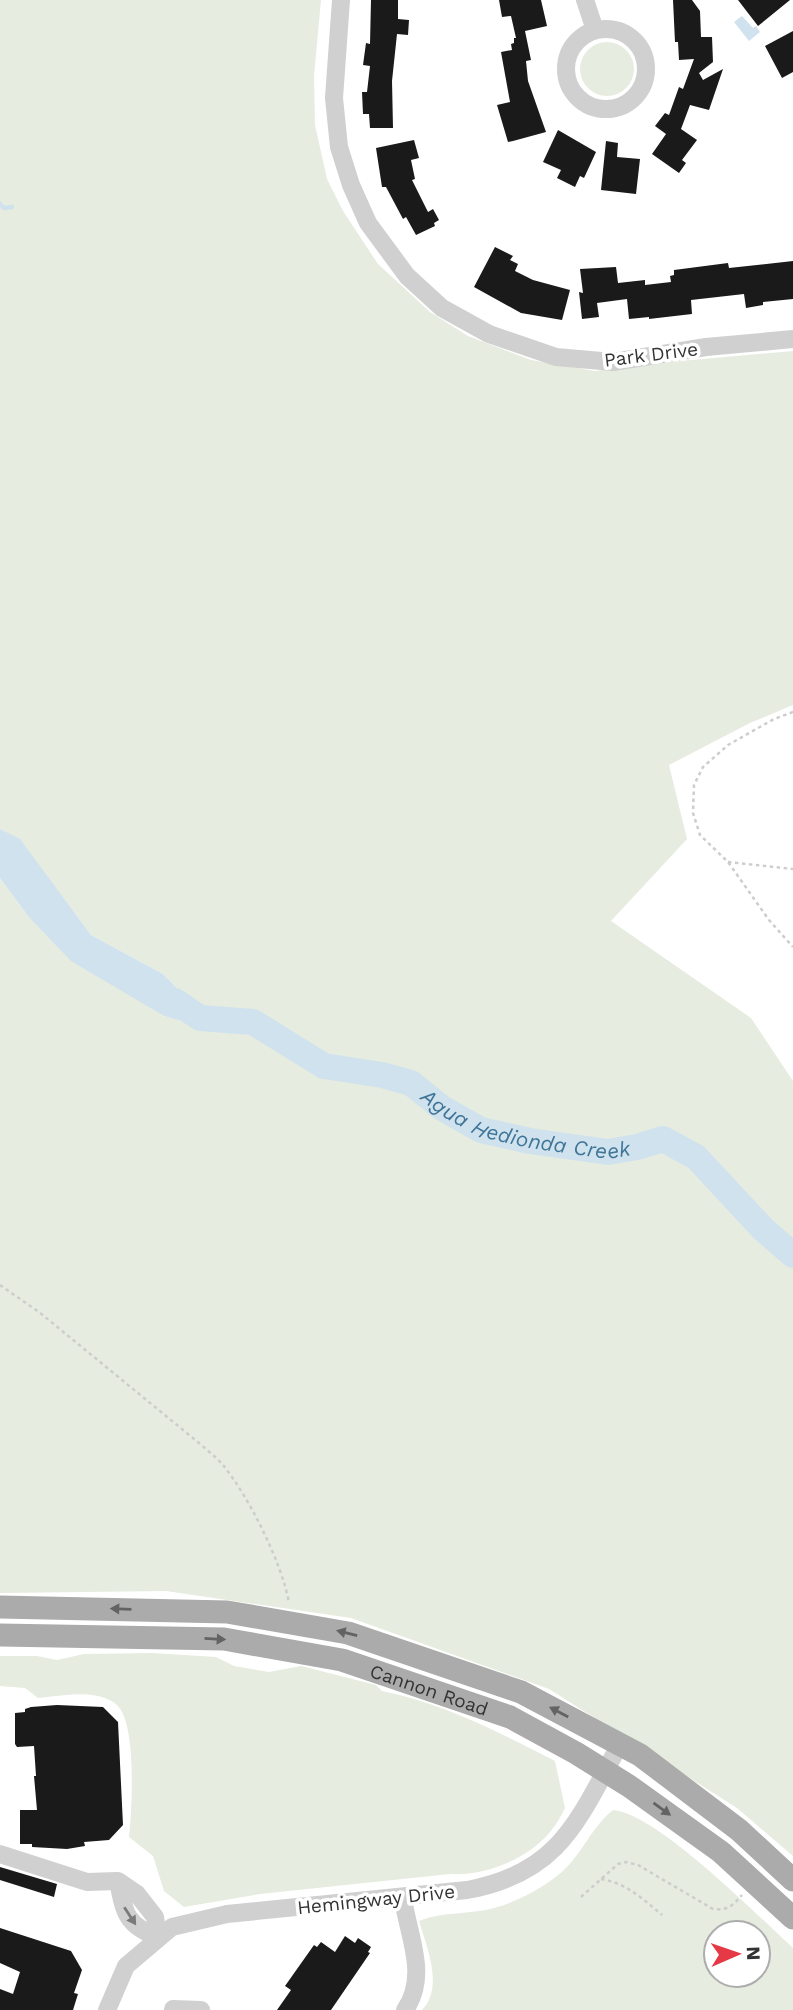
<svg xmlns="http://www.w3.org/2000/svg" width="793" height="2010" font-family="'Work Sans',sans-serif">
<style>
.green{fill:#e6ecdf;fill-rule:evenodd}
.water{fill:#cfe2ee}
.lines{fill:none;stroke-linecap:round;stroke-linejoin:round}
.stream{stroke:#cfe2ee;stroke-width:4.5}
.river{stroke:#cfe2ee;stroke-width:26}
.building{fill:#1a1a1a}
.path{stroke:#cdcdcd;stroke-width:2.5;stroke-dasharray:3.5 3.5;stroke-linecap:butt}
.minor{stroke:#d0d0d0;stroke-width:18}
.major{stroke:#ababab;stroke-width:23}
.oneway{fill:#636363}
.oneway2{fill:#7a7a7a}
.labels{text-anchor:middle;stroke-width:7;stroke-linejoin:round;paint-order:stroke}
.street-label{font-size:19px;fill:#333;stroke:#fff}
.water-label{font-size:21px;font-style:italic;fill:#3f7597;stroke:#fff}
</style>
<rect width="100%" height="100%" fill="#fff"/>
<path class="green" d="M0,0H321L314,76L315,125L327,179L343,211L378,264L430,312L468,336L531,360L595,371L647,364L793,351V705L750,723L669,765L687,839L611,921L751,1018L793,1081V1856L737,1808L549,1689L351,1618L166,1591L0,1593V878L28,916L119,988L164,1016L219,1031L163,974L91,935L20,840L0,829Z
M580 69a27 27 0 1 1 54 0a27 27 0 1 1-54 0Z
M152,1653L216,1657L234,1666L269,1672L301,1666L376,1685L382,1691C443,1703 500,1733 555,1761L565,1808C561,1816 556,1825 550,1832C528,1859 485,1876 450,1874L260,1894L184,1907L164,1891L153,1856L129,1837C132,1810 137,1723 117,1705C97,1688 62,1696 38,1698L25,1688L0,1686V1656H37L57,1660L84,1654Z
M613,1810C656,1813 757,1915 793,1948V2010H422C444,1987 427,1948 419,1921C444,1911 469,1915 494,1908C516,1902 539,1890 557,1876C581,1858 590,1828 613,1810ZM716,1933H758V1975H716Z"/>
<path class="water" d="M742,16L753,28L756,26L760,32L749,41L734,22Z
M0,829L20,839L91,935L163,974L220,1032L164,1016L71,961L28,916L0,878Z"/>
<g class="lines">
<path class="stream" d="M0,204L4,208L12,207"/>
<path class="river" id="s1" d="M175,1001L200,1018L253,1022L324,1066L382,1075L411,1083L442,1108L481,1130L530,1141L608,1152L637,1147L663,1139L696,1157L763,1229L793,1255"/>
</g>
<path class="building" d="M371,0H398V19L409,20L408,35L397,34L392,81L393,128H370L369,114H363L362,92H367L370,66L363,65L366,43L370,44Z
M499,0H541L547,26L525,31L531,60L526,61L528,81L546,132L513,141L508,142L497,105L510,102L501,52L512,50L511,44L514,43V38H516L511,16L502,17Z
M673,0H692L700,11L701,37H712L713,62L699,73L703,80L723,69L709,110L690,105L681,129L697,140L682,160L686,163L679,173L652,154L666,134L655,126L665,113L669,115L679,87L683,89L694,59L679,60L678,42H675Z
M738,0H790L758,26Z
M793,31V72L782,78L765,46Z
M558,130L596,152L584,178L580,176L575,187L557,178L561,170L543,162Z
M414,140L419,158L411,160L415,179L412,180L428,212L433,209L439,220L434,223L435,226L416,235L406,217L403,219L386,187H382L376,148Z
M606,141L618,143L617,157L640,159L636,194L601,190Z
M495,247L513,256L510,260L518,264L515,271L533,280L570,290L562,320L521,313L474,287Z
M793,261V299L763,302V305L746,308L744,294L691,300L692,314L649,319V317L629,319L627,299L597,303L599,317L582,319L579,292L583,293L580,269L616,267L618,283L645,280V285L671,282L670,276L674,275V270L728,263L729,268Z
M57,1705L103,1707L118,1722L123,1825L109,1840L84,1842L85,1846L67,1849L32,1847V1844H20V1810H37L34,1776H36L34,1746L17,1747L15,1744V1713L25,1712V1709L31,1707Z
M0,1867L57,1884L54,1897L0,1880Z
M0,1928L71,1951L82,1970L74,1993L78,1994L73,2010H0V1989L13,1994L20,1972L0,1963Z
M345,1936L355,1943L358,1938L371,1947L368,1952L370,1953L331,2010H277L291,1990L285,1986L314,1945L317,1947L321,1942L335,1952Z"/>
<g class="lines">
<path class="path" d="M793,712L774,719L728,745L703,767L694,785L693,813L700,835L728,862L769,920L793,947
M728,862L793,869
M0,1285L39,1312L199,1443C207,1450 216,1457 223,1465C249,1497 282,1563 289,1603
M601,1879C626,1883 643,1899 662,1915
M581,1897L618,1864L626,1862L638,1865L713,1909C728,1911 733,1905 742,1895"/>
<path class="minor" d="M341,0L334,98L339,147L351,185L368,223L407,276L442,308L489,334L556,357L613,362L706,347L793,339
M585,0L595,30
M566 69a40 40 0 1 1 80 0a40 40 0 1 1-80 0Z
M0,1854L87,1882L118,1881L137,1894L155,1917L158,1937C126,1926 124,1912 118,1881
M403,1898C408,1936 429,1975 405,2010
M173,2009L201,2010
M107,2010L126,1966L172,1927L227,1914L467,1890C560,1873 578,1820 620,1744"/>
<g class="major">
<path d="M0,1607L227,1612L348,1633L521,1692L640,1755L739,1830L793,1880"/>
<path id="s2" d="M0,1635L224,1639L342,1660L510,1717L576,1753L629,1786L721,1852L793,1918"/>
</g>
</g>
<defs><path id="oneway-solid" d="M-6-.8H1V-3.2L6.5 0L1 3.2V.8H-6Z" transform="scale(1.75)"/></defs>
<g class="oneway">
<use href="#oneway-solid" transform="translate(121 1609) rotate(-178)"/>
<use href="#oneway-solid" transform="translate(347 1633) rotate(-166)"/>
<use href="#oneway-solid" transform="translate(215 1639) rotate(3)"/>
<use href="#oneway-solid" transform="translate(559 1712) rotate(-152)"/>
<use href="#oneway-solid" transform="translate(662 1809) rotate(36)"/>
</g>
<use class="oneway2" href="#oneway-solid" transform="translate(130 1916) rotate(57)"/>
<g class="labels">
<g class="street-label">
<text transform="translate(651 354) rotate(-7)" y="7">Park Drive</text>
<text dy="7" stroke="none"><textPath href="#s2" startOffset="436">Cannon Road</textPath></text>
<text transform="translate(376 1899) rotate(-6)" y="7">Hemingway Drive</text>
</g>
<g class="water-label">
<text dy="7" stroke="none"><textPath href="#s1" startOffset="382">Agua Hedionda Creek</textPath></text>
</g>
</g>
<g transform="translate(737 1954) rotate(88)"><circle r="33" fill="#ffffff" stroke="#adadad" stroke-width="2"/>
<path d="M0-5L12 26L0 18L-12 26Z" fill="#e63946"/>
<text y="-10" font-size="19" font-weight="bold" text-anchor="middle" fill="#333333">N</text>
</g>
</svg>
